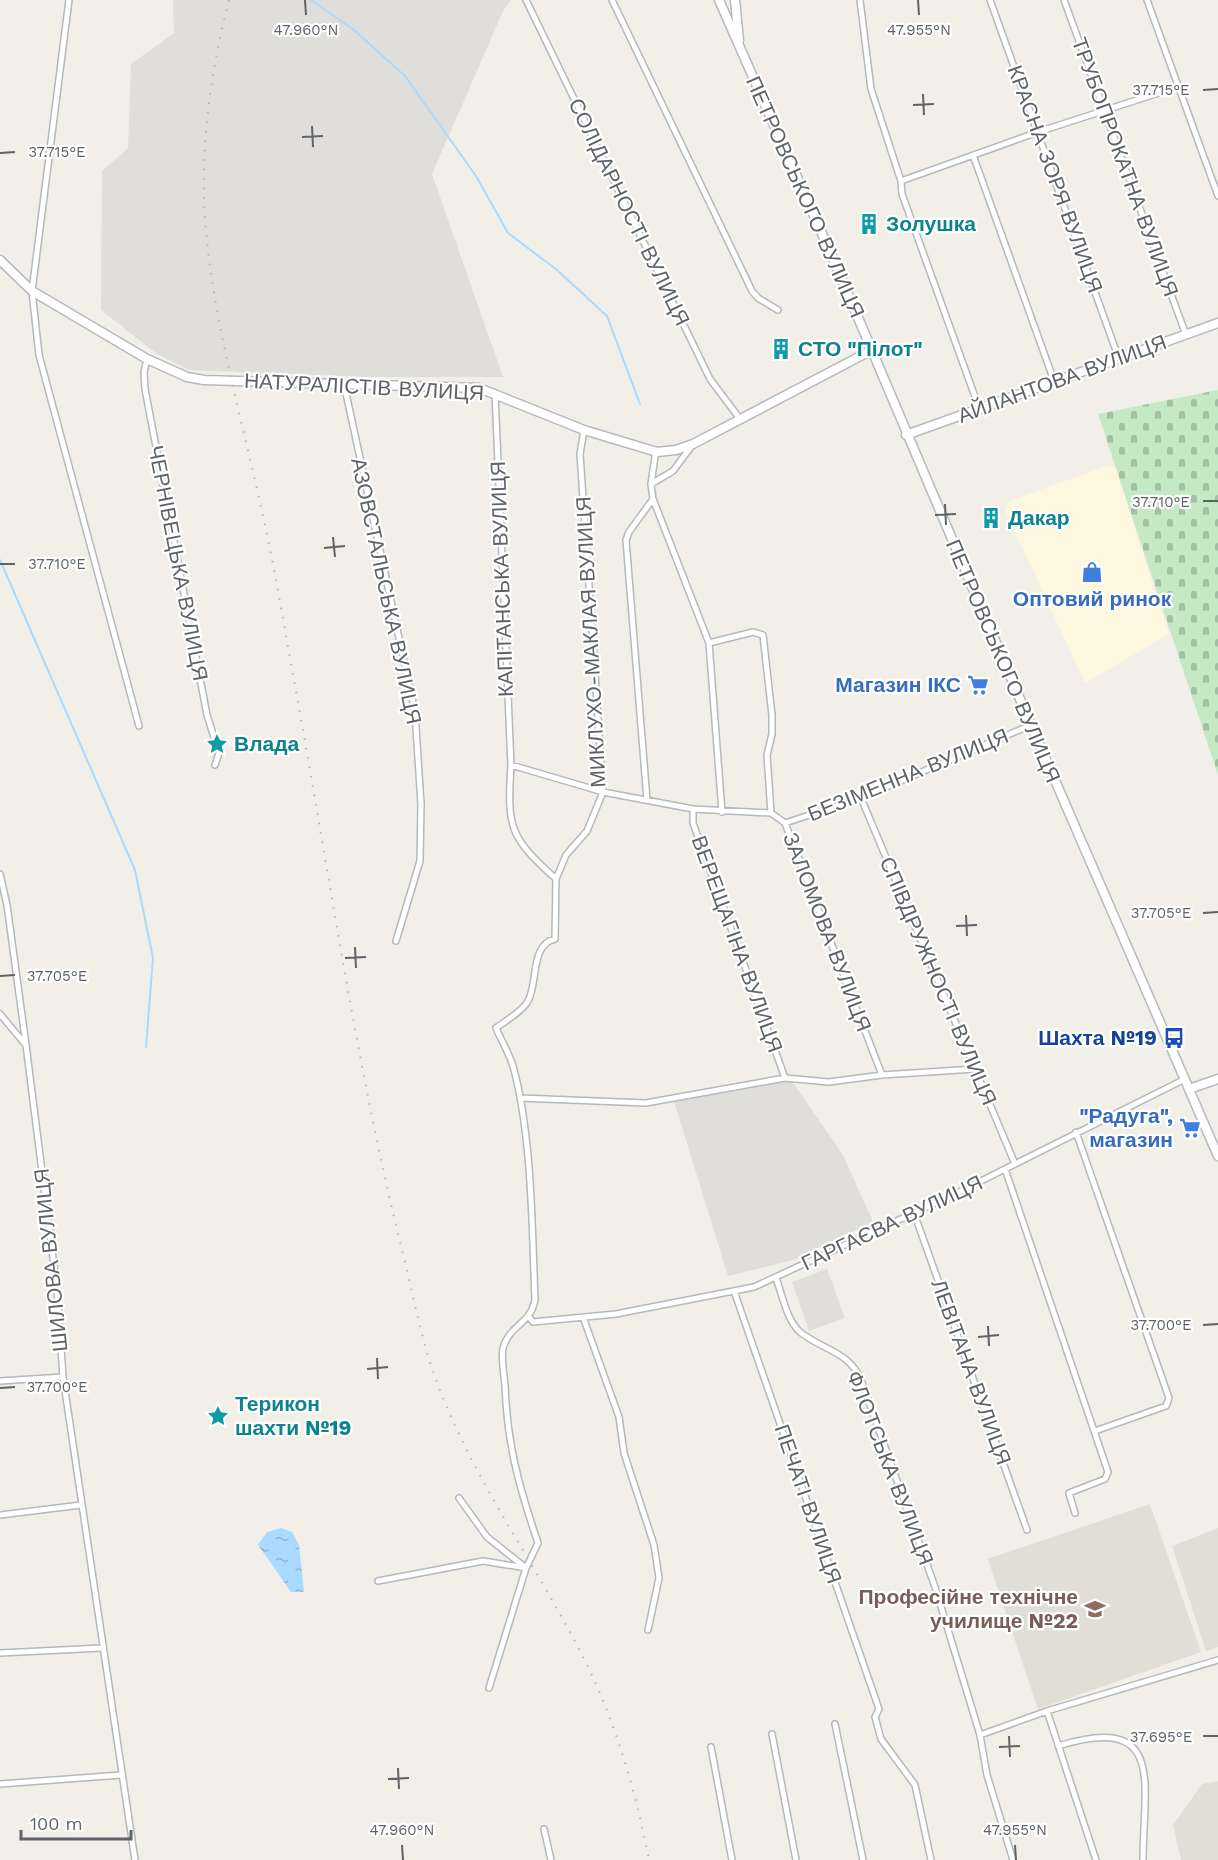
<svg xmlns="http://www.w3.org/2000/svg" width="1218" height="1860" font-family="'Work Sans',sans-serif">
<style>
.commercial{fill:#fef7e0}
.industrial{fill:#e0deda}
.education{fill:#e1ded6}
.cemetery{fill:url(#cemetery-stones)}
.water{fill:url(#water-ripples)}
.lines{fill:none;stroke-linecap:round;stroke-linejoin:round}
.stream{stroke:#aadaff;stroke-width:2}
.street-casing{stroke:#b5b8bc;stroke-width:8}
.secondary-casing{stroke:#b6babf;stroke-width:11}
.street{stroke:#fff;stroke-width:5}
.secondary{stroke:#fff;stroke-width:8}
.rail{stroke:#b6b7b8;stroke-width:2;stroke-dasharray:1.5 8;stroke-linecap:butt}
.ticks{fill:none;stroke:#5f6368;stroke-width:2}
.labels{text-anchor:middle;stroke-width:4.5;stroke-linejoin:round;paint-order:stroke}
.street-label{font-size:21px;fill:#5f6368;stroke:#fff}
.culture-label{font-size:21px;font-weight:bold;fill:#0d838f;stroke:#fff;text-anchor:start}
.shop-label{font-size:21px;font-weight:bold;fill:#366cbe;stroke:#fff;text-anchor:end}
.transit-label{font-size:21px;font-weight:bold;fill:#164399;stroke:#fff;text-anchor:end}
.education-label{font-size:21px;font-weight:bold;fill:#785e54;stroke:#fff;text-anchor:end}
.ticks-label{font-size:15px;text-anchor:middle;fill:#5f6368;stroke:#fff;stroke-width:4.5;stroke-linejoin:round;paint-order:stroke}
</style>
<defs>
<pattern id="cemetery-stones" width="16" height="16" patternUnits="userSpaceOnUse" patternTransform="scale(1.5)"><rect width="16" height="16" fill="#c5e8c5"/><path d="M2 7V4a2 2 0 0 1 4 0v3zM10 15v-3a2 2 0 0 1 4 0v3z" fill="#a3c0a4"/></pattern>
<pattern id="water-ripples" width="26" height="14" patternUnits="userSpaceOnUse" patternTransform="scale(1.5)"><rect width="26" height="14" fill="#aadaff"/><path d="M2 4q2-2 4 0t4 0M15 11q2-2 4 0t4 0" fill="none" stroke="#8eb4d2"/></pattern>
</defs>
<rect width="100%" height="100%" fill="#f1efe8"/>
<path class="commercial" d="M1107,466L1115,467L1169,634L1085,683L1005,510L1009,501Z"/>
<path class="industrial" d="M173,0H511L504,9L432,174L503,377H364L189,370L157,354L101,310L102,171L128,148L131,64L174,33Z
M792,1081L843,1155L873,1222L793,1260L728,1276L673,1098Z
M827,1269L845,1318L809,1331L792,1282Z"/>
<path class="education" d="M1150,1504L1201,1652L1038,1709L988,1559Z
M1218,1528V1647L1206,1651L1172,1546Z
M1218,1781V1860H1181L1173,1825L1202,1784Z"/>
<path class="cemetery" d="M1218,390V775L1098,414Z"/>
<path class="water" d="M281,1528L292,1532L299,1545L304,1592H291L258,1545L267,1532Z"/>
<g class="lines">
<path class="stream" d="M311,0L354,30L405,76L476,176L508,233L557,270L607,316L640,404
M0,560L135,870L153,958L146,1047"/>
<defs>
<path id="street" d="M69,0L32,291L39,355L139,726
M526,0L710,379L740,419
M612,0L752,291L758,298L778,310
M860,0L871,89L901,181L902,194L979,408
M990,0L1119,359
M1064,0L1186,335
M1147,0L1218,196
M973,155L1054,381
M901,181L1038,132L1180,86
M147,359L144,372L145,389L207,715L219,753L215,765
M344,384L415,712L421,804L420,861L396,941
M656,450L651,484L653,499L709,643L722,812
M651,484L673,471L693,444
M709,643L753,632L763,635L772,715V734L767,755L771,813L785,823L882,1075
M511,765L603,792L693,809L771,813
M861,798L1015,1164
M647,800L626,540L629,532L653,499
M693,809V823L785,1078
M785,823L861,798L1031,725
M0,874L7,905L26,1045L57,1290L63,1377L135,1860
M556,879L566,855L587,831L603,792L580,454L584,430
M0,1014L25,1044
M520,1098L646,1103L785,1078L829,1082L882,1075L975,1069
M1076,1132L1169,1398L1166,1406L1095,1431
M1005,1169L1108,1472L1105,1479L1069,1493L1075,1513
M914,1213L1027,1530
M776,1278C782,1294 787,1321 800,1332C822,1350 849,1351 861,1380L935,1587L980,1735L987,1775L1013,1860
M734,1291L879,1709L875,1717L881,1739L915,1785L931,1860
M529,1317L533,1322L616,1314L754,1287L955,1194L1185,1079
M583,1317L619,1417L624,1453L654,1545L659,1578L648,1630
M0,1381L63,1377
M459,1498L487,1537L526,1568L538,1543C519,1487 507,1444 505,1385C504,1374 501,1359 503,1348C510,1324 530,1325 535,1300C532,1227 532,1135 513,1066C509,1053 501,1040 496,1028C505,1021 523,1011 528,1001C538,984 530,944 555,939L556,879C509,837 507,827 511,765L495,393
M0,1515L81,1505
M378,1581L483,1561L526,1568L489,1688
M0,1653L102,1648
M1047,1711L1096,1860
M835,1724L863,1860
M772,1734L796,1860
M980,1735L1047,1711L1218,1660
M1058,1746C1167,1712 1143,1785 1143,1860
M711,1747L732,1860
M0,1784L121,1775
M544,1829L551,1860"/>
<path id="secondary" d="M719,0L831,254L1031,725L1218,1156
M735,0L739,40
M0,260L32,291L147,359L187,377L204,380L479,388L584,430L657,452L676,450L693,444L872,350
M906,435L1218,323
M1189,1089L1218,1079"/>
</defs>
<use href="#street" class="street-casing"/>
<use href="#secondary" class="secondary-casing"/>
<use href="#street" class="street"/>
<use href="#secondary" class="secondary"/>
<path class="rail" d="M229,0C209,78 198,161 207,241C216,328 240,413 259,498C275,567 286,638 299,708C331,886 357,1066 400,1242C410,1280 417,1319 428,1356C461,1462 528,1551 579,1649C613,1713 635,1788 649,1860"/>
</g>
<path class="ticks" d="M305,0L306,15M918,0L919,15M1203,90L1218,89M923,94L924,115M913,105L934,104M312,126L313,147M302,137L323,136M0,153L15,152M1203,501H1218M945,504L946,525M935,515L956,514M333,537L335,557M324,548L345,546M0,564H15M1203,913L1218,912M966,915L967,936M956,926L977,925M355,947L356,968M345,958L366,957M0,976L15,975M1203,1325L1218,1324M988,1326L989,1346M978,1337L999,1335M377,1358L378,1379M367,1369L388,1367M0,1388L15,1387M1009,1736L1010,1757M1203,1736H1218M999,1747L1020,1746M398,1768L399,1789M388,1779L409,1778M402,1845L403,1860M1015,1845L1016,1860"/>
<defs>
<symbol id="building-bare" viewBox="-9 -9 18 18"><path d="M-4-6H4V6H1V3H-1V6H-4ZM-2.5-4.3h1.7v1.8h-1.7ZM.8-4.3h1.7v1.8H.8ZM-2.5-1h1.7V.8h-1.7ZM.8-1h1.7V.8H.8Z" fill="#0f9aa8" stroke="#fff" stroke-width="2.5" paint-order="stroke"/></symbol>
<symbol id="shop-bare" viewBox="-9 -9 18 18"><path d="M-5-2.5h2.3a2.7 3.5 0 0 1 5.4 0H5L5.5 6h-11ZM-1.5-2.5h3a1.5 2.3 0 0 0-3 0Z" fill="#3f7fe0" stroke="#fff" stroke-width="2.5" paint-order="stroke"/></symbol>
<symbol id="supermarket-bare" viewBox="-9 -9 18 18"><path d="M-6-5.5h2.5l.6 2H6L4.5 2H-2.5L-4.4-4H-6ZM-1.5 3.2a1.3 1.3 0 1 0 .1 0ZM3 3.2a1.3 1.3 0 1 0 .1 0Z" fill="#3f7fe0" stroke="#fff" stroke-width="2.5" paint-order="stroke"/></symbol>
<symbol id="sight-bare" viewBox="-9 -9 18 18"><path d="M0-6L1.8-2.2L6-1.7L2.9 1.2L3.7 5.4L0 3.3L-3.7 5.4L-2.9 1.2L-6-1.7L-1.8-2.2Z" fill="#0f9aa8" stroke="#fff" stroke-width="2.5" paint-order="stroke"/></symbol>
<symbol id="bus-bare" viewBox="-9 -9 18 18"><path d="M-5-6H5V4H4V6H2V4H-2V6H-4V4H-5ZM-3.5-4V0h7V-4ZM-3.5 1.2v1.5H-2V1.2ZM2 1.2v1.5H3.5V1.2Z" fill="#1a4fb4" stroke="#fff" stroke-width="2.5" paint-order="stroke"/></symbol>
<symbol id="university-bare" viewBox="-9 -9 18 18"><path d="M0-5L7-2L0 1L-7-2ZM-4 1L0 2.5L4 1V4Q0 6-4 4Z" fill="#8d6e63" stroke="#fff" stroke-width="2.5" paint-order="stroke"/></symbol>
</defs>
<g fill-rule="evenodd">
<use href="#building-bare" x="854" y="209" width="30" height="30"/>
<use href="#building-bare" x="766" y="334" width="30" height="30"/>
<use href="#building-bare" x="976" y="503" width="30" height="30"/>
<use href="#shop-bare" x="1077" y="557" width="30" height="30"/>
<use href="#supermarket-bare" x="963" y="670" width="30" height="30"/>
<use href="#sight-bare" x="202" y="729" width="30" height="30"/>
<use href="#bus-bare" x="1159" y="1023" width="30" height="30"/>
<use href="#supermarket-bare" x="1175" y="1113" width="30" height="30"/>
<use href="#sight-bare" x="203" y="1401" width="30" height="30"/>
<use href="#university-bare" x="1080" y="1594" width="30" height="30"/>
</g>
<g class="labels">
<g class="street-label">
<text transform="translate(1125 167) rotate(70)" y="7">ТРУБОПРОКАТНА ВУЛИЦЯ</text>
<text transform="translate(1055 179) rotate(70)" y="7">КРАСНА ЗОРЯ ВУЛИЦЯ</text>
<text transform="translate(805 197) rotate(66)" y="7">ПЕТРОВСЬКОГО ВУЛИЦЯ</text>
<text transform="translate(629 212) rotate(64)" y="7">СОЛІДАРНОСТІ ВУЛИЦЯ</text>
<text transform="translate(1062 379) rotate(-20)" y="7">АЙЛАНТОВА ВУЛИЦЯ</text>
<text transform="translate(364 387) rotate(3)" y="7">НАТУРАЛІСТІВ ВУЛИЦЯ</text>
<text transform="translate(178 563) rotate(79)" y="7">ЧЕРНІВЕЦЬКА ВУЛИЦЯ</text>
<text transform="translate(502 579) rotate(-92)" y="7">КАПІТАНСЬКА ВУЛИЦЯ</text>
<text transform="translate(386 591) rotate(78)" y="7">АЗОВСТАЛЬСЬКА ВУЛИЦЯ</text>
<text transform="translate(591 642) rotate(-93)" y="7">МИКЛУХО-МАКЛАЯ ВУЛИЦЯ</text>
<text transform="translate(1003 661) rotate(67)" y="7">ПЕТРОВСЬКОГО ВУЛИЦЯ</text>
<text transform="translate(908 775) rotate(-22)" y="7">БЕЗІМЕННА ВУЛИЦЯ</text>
<text transform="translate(827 932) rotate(69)" y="7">ЗАЛОМОВА ВУЛИЦЯ</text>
<text transform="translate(737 944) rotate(70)" y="7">ВЕРЕЩАГІНА ВУЛИЦЯ</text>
<text transform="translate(938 981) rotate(67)" y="7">СПІВДРУЖНОСТІ ВУЛИЦЯ</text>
<text transform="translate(892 1223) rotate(-25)" y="7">ГАРГАЄВА ВУЛИЦЯ</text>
<text transform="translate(51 1260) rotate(-96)" y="7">ШИЛОВА ВУЛИЦЯ</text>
<text transform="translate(971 1372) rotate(70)" y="7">ЛЕВІТАНА ВУЛИЦЯ</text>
<text transform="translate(890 1468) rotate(69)" y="7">ФЛОТСЬКА ВУЛИЦЯ</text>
<text transform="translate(808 1504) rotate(71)" y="7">ПЕЧАТІ ВУЛИЦЯ</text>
</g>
<g class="culture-label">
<text x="886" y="231">Золушка</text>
<text x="798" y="356">СТО "Пілот"</text>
<text x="1008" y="525">Дакар</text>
<text x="234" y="751">Влада</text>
<text x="235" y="1411">Терикон<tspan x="235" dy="24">шахти №19</tspan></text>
</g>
<g class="shop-label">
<text x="1092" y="606" text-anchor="middle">Оптовий ринок</text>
<text x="961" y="692">Магазин ІКС</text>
<text x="1173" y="1123">"Радуга",<tspan x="1173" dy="24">магазин</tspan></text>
</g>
<g class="transit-label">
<text x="1157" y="1045">Шахта №19</text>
</g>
<g class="education-label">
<text x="1078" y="1604">Професійне технічне<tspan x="1078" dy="24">училище №22</tspan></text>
</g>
</g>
<g class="ticks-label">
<text x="306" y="35">47.960°N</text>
<text x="919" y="35">47.955°N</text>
<text x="1161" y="95">37.715°E</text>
<text x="57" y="157">37.715°E</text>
<text x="1161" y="507">37.710°E</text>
<text x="57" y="569">37.710°E</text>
<text x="1161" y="918">37.705°E</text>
<text x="57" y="981">37.705°E</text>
<text x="1161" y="1330">37.700°E</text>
<text x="57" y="1392">37.700°E</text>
<text x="1161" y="1742">37.695°E</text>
<text x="402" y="1835">47.960°N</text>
<text x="1015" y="1835">47.955°N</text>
</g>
<path d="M21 1830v9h110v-9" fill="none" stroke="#5f6368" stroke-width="3"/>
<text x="30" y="1830" font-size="18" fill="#5f6368" stroke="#ffffff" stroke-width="4.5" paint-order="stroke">100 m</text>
</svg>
